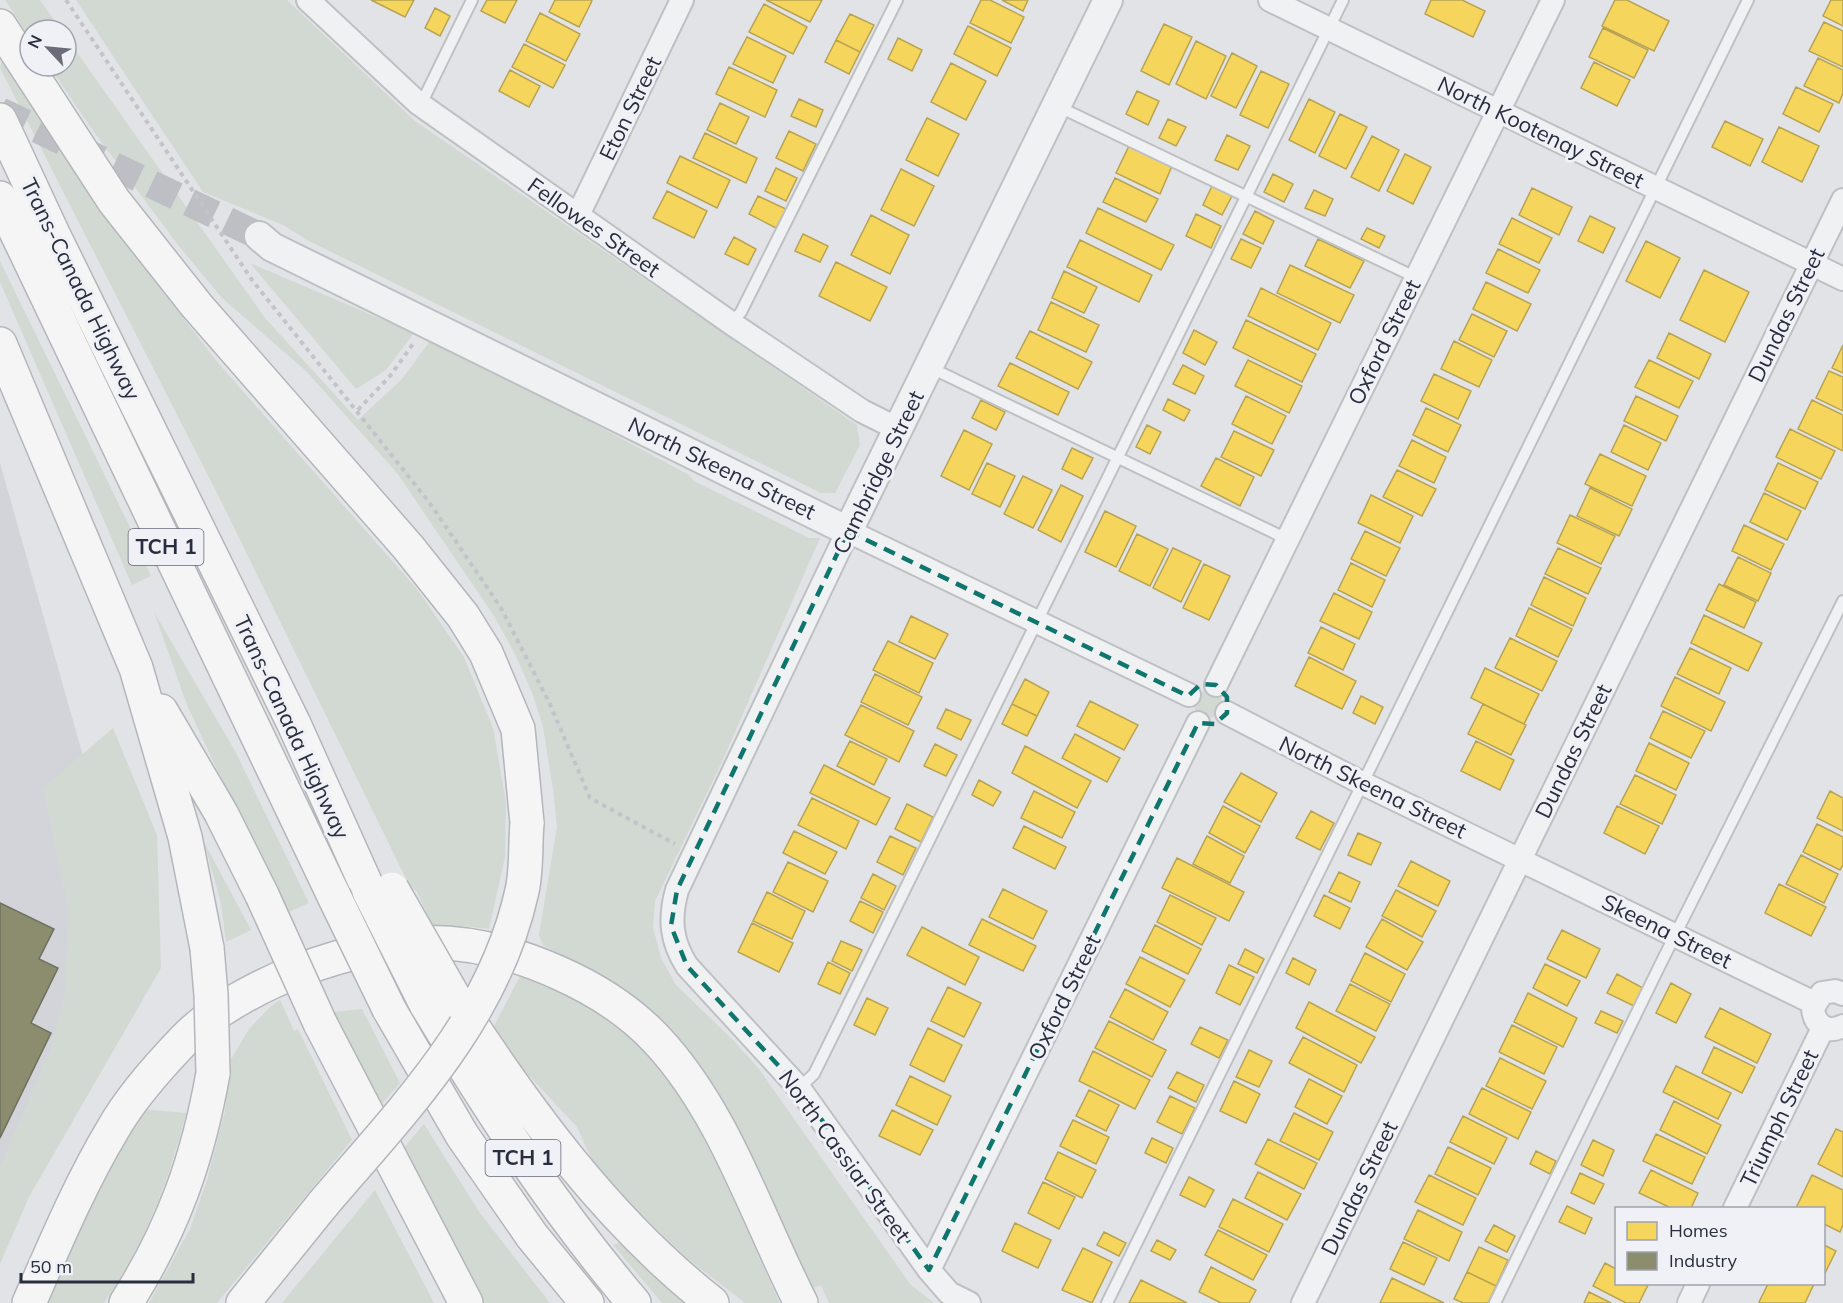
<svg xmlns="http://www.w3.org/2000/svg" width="1843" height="1303" font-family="Mulish,sans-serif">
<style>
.built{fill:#d2d4da}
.green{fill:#d1d9d2}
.homes{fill:#f6d55c;stroke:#b8a353;stroke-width:1.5}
.industry{fill:#8c8c6e;stroke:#6e7060;stroke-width:1.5}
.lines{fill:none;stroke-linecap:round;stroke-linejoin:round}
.tertiary-tunnel{stroke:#bdbfc4;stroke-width:28;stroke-dasharray:28 14;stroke-linecap:butt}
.service-casing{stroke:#bfc0c3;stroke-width:14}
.minor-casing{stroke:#bfc0c3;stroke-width:26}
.tertiary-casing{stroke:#bfc0c3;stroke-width:32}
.motorway-casing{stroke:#b4b6bb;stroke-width:36}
.path{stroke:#c3c4c9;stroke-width:4;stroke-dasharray:4.5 4.5;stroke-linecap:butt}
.service{stroke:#f0f1f3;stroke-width:10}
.minor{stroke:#f0f1f3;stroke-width:22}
.tertiary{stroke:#f0f1f3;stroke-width:28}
.motorway{stroke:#f5f5f6;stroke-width:33}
.motorway-bridge-casing{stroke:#b4b6bb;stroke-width:36;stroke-linecap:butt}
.motorway-bridge{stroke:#f5f5f6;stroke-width:33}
.marked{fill:none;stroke:#0f766e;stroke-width:4.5;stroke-dasharray:12 8;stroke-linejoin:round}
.labels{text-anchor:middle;stroke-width:6;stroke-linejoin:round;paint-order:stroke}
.shield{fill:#eff1f6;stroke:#646875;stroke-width:1.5}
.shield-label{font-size:21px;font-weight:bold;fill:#292e3e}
.street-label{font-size:22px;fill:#292e3e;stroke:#eff1f6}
</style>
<rect width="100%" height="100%" fill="#e2e3e6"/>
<path class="built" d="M0,463L132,929L0,1218Z"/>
<path class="green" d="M5,0H40L61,30H30V38Z
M76,0H287L415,121L857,425L860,445L835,493H821L307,240L283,225L203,192Z
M66,37L265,318L358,420L402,379L433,337L689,475L694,481L809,538H820L721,764L655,901L653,927L661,958L676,985L733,1040L759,1069L910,1284L934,1303H829L821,1285L811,1289L756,1172L586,968L543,945L539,935L557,827L553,789L543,727L533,695L515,654L494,616L397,473L307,372L222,298L178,245L94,132L49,66H66Z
M3,56L64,154L138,260L219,364L417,589L464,657L493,728L506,802L505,857L489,929L462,926L434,929L416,890L411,889L220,499L0,68Z
M0,261L128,523L151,576L132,585L0,282Z
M250,263L414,333L386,370L356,389Z
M154,612L235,751L309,903L284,914L187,705Z
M1194 704a14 14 0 1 1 28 0a14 14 0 1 1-28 0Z
M113,728L157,835L161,968L29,1197L0,1264V1167L50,1050L65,994L68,909L43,788Z
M204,842L251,930L226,942L221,903Z
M522,972C546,984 574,994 596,1009C698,1076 729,1199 780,1303H745L684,1256L596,1169L577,1127L522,1068L492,1030Z
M280,1000L294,1031L298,1029L352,1140L217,1303H149L190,1229L207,1180L225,1111L230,1061L249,1029L270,1007Z
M362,1009L400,1083L380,1106L332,1012Z
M142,1109L186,1113C168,1185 145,1242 104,1303H42L82,1214Z
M424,1124L480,1213L550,1303H482L402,1150Z
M375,1190L434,1303H282Z
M619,1243L684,1303H662L613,1245Z"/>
<path class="homes" d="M371,0H414L405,17Z
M487,0H517L505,23L481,11Z
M555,0H591L592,1L579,27L549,12Z
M766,0H822L810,22Z
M981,0H990L1024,17L1011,43L970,23Z
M1002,0H1028L1023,11Z
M1431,0H1462L1485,11L1473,37L1425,14Z
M1615,0H1627L1669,21L1654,51L1602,26Z
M1831,0H1843V26L1823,16Z
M764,4L807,27L793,54L749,32Z
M435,8L450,16L440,36L425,28Z
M540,13L580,34L566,61L526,41Z
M850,14L874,25L860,52L836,40Z
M1824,22L1843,31V67L1809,51Z
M1164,24L1192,37L1169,85L1141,71Z
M968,26L1011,48L997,76L954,54Z
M1603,28L1648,50L1634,78L1589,57Z
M747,37L786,56L773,83L733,64Z
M898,38L922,50L912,71L888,59Z
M836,40L860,52L849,74L825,62Z
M1196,41L1226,56L1206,99L1176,84Z
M524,44L565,65L553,88L512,67Z
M1232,53L1257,66L1236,108L1211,96Z
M1818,58L1843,70V93L1839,103L1804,86Z
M1594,62L1630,80L1617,106L1581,88Z
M951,63L986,81L966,120L931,102Z
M729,67L777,90L765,117L716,94Z
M510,70L540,86L529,107L499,91Z
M1261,71L1289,84L1268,128L1240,115Z
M1796,87L1833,104L1819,132L1783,114Z
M1137,91L1159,101L1148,125L1126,114Z
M799,99L823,110L816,127L791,116Z
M1309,99L1335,112L1315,153L1289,140Z
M720,103L749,117L736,144L707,130Z
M1340,114L1367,127L1346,169L1319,156Z
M927,118L959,134L938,176L906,160Z
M1168,119L1186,127L1176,146L1159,138Z
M1725,121L1763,139L1750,166L1712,147Z
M1779,127L1819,146L1802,182L1762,162Z
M789,131L816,144L803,171L776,158Z
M705,133L757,158L746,183L693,158Z
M1227,135L1250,146L1238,170L1215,160Z
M1372,136L1399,150L1379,191L1351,177Z
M1129,146L1172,166L1160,194L1116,173Z
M1405,154L1431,167L1413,204L1387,191Z
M680,156L730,180L717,208L667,183Z
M776,168L797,178L786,201L765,191Z
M901,169L934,186L914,226L881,210Z
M1273,174L1293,184L1284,202L1264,192Z
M1115,178L1158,199L1146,222L1103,202Z
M1213,184L1233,194L1222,215L1203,205Z
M1532,188L1572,207L1559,235L1519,215Z
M1314,190L1333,199L1325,216L1305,208Z
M667,191L707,211L694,238L653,218Z
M758,196L786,209L776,228L749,214Z
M1098,208L1174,245L1161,270L1086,233Z
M1255,211L1274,221L1263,244L1243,234Z
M1196,214L1221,226L1211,248L1186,236Z
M871,215L909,235L890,274L851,255Z
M1590,216L1615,228L1603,253L1578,241Z
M1512,218L1552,238L1539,263L1499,244Z
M1367,228L1385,236L1379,248L1361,239Z
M803,234L828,246L820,262L795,251Z
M734,237L756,249L748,265L725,254Z
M1241,239L1261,248L1251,268L1231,259Z
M1318,239L1364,261L1350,288L1305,266Z
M1080,240L1152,275L1139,302L1067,267Z
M1646,241L1680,258L1660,298L1626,281Z
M1498,249L1540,270L1528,293L1486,273Z
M836,262L887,287L870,321L819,296Z
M1290,265L1354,295L1340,323L1277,293Z
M1704,270L1749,292L1725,342L1680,320Z
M1064,271L1097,287L1084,313L1052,298Z
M1486,282L1531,304L1517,331L1473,309Z
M1261,288L1331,323L1318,350L1248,316Z
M1051,302L1099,325L1086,352L1038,330Z
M1472,314L1507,331L1494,357L1459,340Z
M1246,320L1316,354L1302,382L1233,348Z
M1194,330L1217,342L1205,365L1183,353Z
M1030,331L1092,362L1078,389L1016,358Z
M1669,333L1711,354L1699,379L1657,358Z
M1454,341L1492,360L1479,387L1441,369Z
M1843,345V373L1832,368Z
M1248,360L1302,386L1289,413L1235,386Z
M1649,360L1693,381L1679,408L1635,387Z
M1010,363L1069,392L1058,415L998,386Z
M1183,365L1204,376L1195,394L1173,384Z
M1829,371L1843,377V411L1816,398Z
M1434,374L1471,391L1458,419L1421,401Z
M1246,396L1286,416L1272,444L1232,424Z
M1636,396L1678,416L1666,441L1624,421Z
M1168,399L1190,410L1184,421L1163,410Z
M981,400L1005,412L996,430L972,418Z
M1812,400L1843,415V451L1798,429Z
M1426,408L1461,425L1448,452L1413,435Z
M1147,425L1161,432L1150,454L1136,447Z
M1624,425L1661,443L1648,470L1611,452Z
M1790,429L1835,451L1821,479L1776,457Z
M964,430L992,444L969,490L941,476Z
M1234,431L1274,450L1261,476L1221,457Z
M1412,440L1446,457L1434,483L1399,466Z
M1072,448L1093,458L1082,479L1062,469Z
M1600,454L1646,476L1632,506L1585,484Z
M1216,458L1254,477L1240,506L1201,486Z
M987,463L1015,476L1000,507L972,494Z
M1778,463L1818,482L1805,509L1765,490Z
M1397,470L1436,489L1422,516L1383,497Z
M1023,476L1052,490L1033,528L1004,514Z
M1061,485L1083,496L1061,542L1038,530Z
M1590,488L1632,509L1619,536L1577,516Z
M1764,493L1801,511L1787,540L1750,522Z
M1371,495L1413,516L1400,543L1358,523Z
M1105,511L1136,526L1116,567L1085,552Z
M1570,515L1615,536L1601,564L1557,543Z
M1744,525L1784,544L1771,570L1732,551Z
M1365,531L1400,548L1386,576L1351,559Z
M1137,534L1168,549L1150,586L1119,571Z
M1173,548L1201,561L1181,602L1153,588Z
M1558,548L1601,568L1588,594L1545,574Z
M1738,557L1771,573L1758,601L1724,585Z
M1351,563L1385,580L1372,607L1338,590Z
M1204,564L1230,576L1209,620L1183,608Z
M1544,577L1586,598L1573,626L1531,605Z
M1719,584L1756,602L1744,628L1706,610Z
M1334,593L1372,612L1359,639L1320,621Z
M1529,608L1572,629L1558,657L1516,636Z
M1704,615L1762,643L1748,671L1691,643Z
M911,616L948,634L935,659L899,642Z
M1321,627L1355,644L1343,670L1308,653Z
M1510,638L1557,661L1542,691L1495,668Z
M888,641L933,663L919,693L873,670Z
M1690,648L1731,668L1719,694L1677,674Z
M1309,657L1356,681L1342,709L1295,686Z
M1485,668L1539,694L1524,724L1471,698Z
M875,674L922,697L908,725L861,702Z
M1675,677L1725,702L1711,731L1661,706Z
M1025,679L1049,692L1037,716L1012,704Z
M1361,696L1383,707L1375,724L1353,713Z
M1090,701L1138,725L1124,750L1077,726Z
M1012,704L1037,716L1027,736L1002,724Z
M1483,704L1526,725L1511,755L1468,734Z
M861,705L914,731L899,762L845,735Z
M946,709L971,720L961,740L937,728Z
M1663,711L1705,731L1691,758L1650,738Z
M1075,734L1120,758L1107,782L1062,758Z
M850,741L887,759L874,785L837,766Z
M1476,741L1514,760L1500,790L1461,771Z
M1649,743L1689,763L1676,790L1636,771Z
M935,744L957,755L946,776L924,766Z
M1025,746L1091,781L1077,808L1012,773Z
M824,765L890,798L876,825L810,793Z
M1241,773L1277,793L1261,822L1224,802Z
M1635,775L1676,795L1662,824L1620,804Z
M979,780L1001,792L993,806L972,795Z
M1034,791L1075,812L1062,838L1021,818Z
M1830,791L1843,798V831L1817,818Z
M812,798L859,821L846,849L798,825Z
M907,804L933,817L921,842L895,829Z
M1223,806L1260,826L1245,853L1209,833Z
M1617,806L1659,826L1645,854L1604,833Z
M1311,811L1334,823L1320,850L1296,838Z
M1817,824L1843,837V865L1840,870L1803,852Z
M1024,826L1066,847L1055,869L1013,848Z
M794,831L837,852L825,874L783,853Z
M1358,833L1381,843L1371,865L1348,855Z
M890,836L916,848L903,875L877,862Z
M1207,836L1244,856L1230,883L1193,864Z
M1801,855L1838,874L1824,903L1786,884Z
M1177,858L1244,892L1229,921L1162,888Z
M1411,861L1450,881L1438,906L1398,886Z
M788,862L828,881L813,912L773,892Z
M1339,872L1360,882L1351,902L1329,892Z
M873,874L896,886L884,910L861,898Z
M1779,884L1826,907L1811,936L1765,913Z
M1003,889L1047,911L1033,939L989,917Z
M1396,890L1436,911L1422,937L1382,916Z
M767,892L805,911L792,939L753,921Z
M1170,895L1216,918L1202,945L1157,922Z
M1324,895L1350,908L1340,929L1314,916Z
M860,901L883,912L873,933L850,921Z
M982,919L1036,946L1023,971L969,945Z
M1382,919L1423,942L1407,970L1366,947Z
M752,923L793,943L779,972L738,952Z
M1155,925L1201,949L1188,974L1142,951Z
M922,927L979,957L965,985L907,955Z
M1562,930L1600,949L1586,978L1547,959Z
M841,941L862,950L852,971L832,961Z
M1245,949L1264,959L1257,973L1238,964Z
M1365,953L1405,974L1391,1002L1351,981Z
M1140,957L1185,980L1170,1007L1126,984Z
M1293,958L1316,970L1309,985L1286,973Z
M828,962L850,973L840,994L818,984Z
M1545,964L1580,981L1567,1006L1533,988Z
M1229,965L1254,977L1240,1005L1216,993Z
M1617,974L1643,988L1634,1006L1607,993Z
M1671,983L1691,994L1676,1023L1656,1013Z
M1350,984L1390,1004L1376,1031L1336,1011Z
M948,987L981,1003L964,1037L931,1021Z
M1125,989L1168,1012L1153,1040L1110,1017Z
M1528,993L1577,1018L1563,1047L1514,1022Z
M867,998L888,1008L875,1035L854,1025Z
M1309,1002L1375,1037L1361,1063L1296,1028Z
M1720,1008L1771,1034L1757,1063L1705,1037Z
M1601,1011L1623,1021L1617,1033L1595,1023Z
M1109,1021L1166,1050L1152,1077L1095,1048Z
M1512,1025L1557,1047L1544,1074L1499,1052Z
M1200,1027L1228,1040L1219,1058L1191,1044Z
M928,1028L962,1045L944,1082L910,1065Z
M1303,1037L1357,1065L1344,1092L1289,1063Z
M1714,1047L1755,1067L1742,1093L1702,1073Z
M1249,1050L1272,1061L1259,1087L1236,1077Z
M1093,1051L1150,1080L1135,1109L1079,1081Z
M1500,1058L1546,1081L1532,1109L1486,1086Z
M1676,1066L1731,1093L1718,1119L1663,1092Z
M1177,1072L1204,1085L1196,1102L1168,1088Z
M910,1076L951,1096L937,1125L896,1105Z
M1309,1079L1342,1096L1327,1124L1295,1107Z
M1234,1081L1260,1094L1246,1123L1220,1111Z
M1482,1088L1531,1112L1518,1139L1469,1114Z
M1089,1090L1119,1105L1106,1131L1076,1116Z
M1170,1096L1195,1108L1182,1134L1157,1122Z
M1674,1101L1721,1125L1707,1154L1660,1130Z
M892,1110L933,1130L920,1155L879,1136Z
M1294,1113L1333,1132L1319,1160L1280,1141Z
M1463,1116L1507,1138L1494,1164L1450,1142Z
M1073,1120L1109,1137L1096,1164L1060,1146Z
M1836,1129L1843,1132V1177L1818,1164Z
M1656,1134L1705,1157L1692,1184L1643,1161Z
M1152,1138L1173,1148L1166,1163L1145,1153Z
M1268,1139L1317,1163L1304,1189L1255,1164Z
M1593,1140L1614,1150L1603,1176L1581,1165Z
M1448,1147L1491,1168L1478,1195L1435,1174Z
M1536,1151L1556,1161L1550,1174L1530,1164Z
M1058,1152L1096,1170L1082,1198L1045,1179Z
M1651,1170L1698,1193L1691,1208H1671L1639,1193Z
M1258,1172L1301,1194L1287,1220L1245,1198Z
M1580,1173L1604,1184L1594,1204L1571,1193Z
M1429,1175L1476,1198L1463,1225L1415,1202Z
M1812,1175L1843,1190V1225L1840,1232L1824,1224V1208H1796Z
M1189,1177L1214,1190L1205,1207L1180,1195Z
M1043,1182L1075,1197L1059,1229L1028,1213Z
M1233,1199L1283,1224L1269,1252L1219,1227Z
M1567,1206L1592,1218L1585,1234L1559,1222Z
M1418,1210L1462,1232L1449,1261L1404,1239Z
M1015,1223L1051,1240L1038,1268L1002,1251Z
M1494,1225L1515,1236L1507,1252L1485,1241Z
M1218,1230L1267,1255L1253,1280L1205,1255Z
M1104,1232L1126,1243L1119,1256L1097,1245Z
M1157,1240L1176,1250L1170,1260L1151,1251Z
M1403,1242L1437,1258L1424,1285L1390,1269Z
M1824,1245L1836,1251L1824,1275Z
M1479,1247L1508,1260L1496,1286L1467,1272Z
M1083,1248L1112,1262L1092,1303L1062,1290Z
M1605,1263L1616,1269V1284L1648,1285L1639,1303H1626L1593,1286Z
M1211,1267L1256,1290L1249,1303H1221L1199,1292Z
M1467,1272L1496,1286L1488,1303H1463L1454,1299Z
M1392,1278L1444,1303H1380Z
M1141,1280L1187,1303H1129Z
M1768,1284H1814L1805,1303H1762L1759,1302Z
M1589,1292L1611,1303H1584Z"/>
<path class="industry" d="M0,903L54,929L39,959L58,968L31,1023L51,1033L0,1138Z"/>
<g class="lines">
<path class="tertiary-tunnel" d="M0,111L259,236"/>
<defs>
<path id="service" d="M418,103L426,94L472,0
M1057,106L1415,277
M731,323L741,312L897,0
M929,367L1287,539
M799,1088L814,1074L1343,0
M1107,1303L1748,0
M1495,1303L1662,961L1843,601"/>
<path id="minor" d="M308,0L418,103L731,323L862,411L898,429
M1270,0L1843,279
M578,215L682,0
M1216,685L1553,0
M1227,713L1364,784L1814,1003
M1843,994L1835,991L1822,993L1813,1008C1814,1025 1827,1034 1843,1026
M1735,1208L1823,1028
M929,1270L1198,723
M969,1303L949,1293L929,1270L799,1088L687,966C671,941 669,919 677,890L848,531L1189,695
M1303,1303L1843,200
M1689,1303L1698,1284"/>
<path id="tertiary" d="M259,236L272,247L848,531L1108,0"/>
<path id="motorway" d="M0,26L114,201L197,306L408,547L463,616L486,653L518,729L527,823
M0,120L53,234L294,724L369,891
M0,198L334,896
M0,344L136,668L185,837L207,948
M161,711L221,813L262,895
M456,1001C528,1112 608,1221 712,1303
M426,1004C489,1109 555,1210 634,1303
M389,1009L462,1135L532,1236L587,1303
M320,1023L466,1303
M29,1303C55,1244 80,1184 113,1129C131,1097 159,1066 184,1040C211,1011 263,984 300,970C395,935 466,931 559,973C595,989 629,1010 657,1040C725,1113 756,1215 801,1303
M126,1303C173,1229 198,1159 213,1073
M243,1303L323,1204"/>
</defs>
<use href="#service" class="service-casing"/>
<use href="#minor" class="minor-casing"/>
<use href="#tertiary" class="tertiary-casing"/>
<use href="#motorway" class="motorway-casing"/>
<path class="path" d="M66,0L252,280L429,502L501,608L549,702L590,798L675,844
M358,410L390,376L413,344"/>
<use href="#service" class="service"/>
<use href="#minor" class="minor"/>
<use href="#tertiary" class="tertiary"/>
<use href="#motorway" class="motorway"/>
<defs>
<path id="motorway-bridge" d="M392,889L456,1001
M369,891L426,1004
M262,895L320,1023
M334,896L389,1009
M207,948L211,995L213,1073
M323,1204C405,1108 494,1018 522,891C527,869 525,845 527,823"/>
</defs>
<use href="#motorway-bridge" class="motorway-bridge-casing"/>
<use href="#motorway-bridge" class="motorway-bridge"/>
</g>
<path class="marked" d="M848,531L1188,696L1201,684L1216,685L1227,697V713L1215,724L1198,723L929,1270L799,1088L687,966L671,926L677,890Z"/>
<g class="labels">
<g class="shield">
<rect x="128.5" y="529" width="75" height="36" rx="4.5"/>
<rect x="485.5" y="1140" width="75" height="36" rx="4.5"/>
</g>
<g class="shield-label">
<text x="166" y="554">TCH 1</text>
<text x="523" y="1165">TCH 1</text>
</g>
<g class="street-label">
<text transform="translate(630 108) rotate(-64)" y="8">Eton Street</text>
<text transform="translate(1541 132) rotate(26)" y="8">North Kootenay Street</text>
<text transform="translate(594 227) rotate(35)" y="8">Fellowes Street</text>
<text transform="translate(81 289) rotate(64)" y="8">Trans-Canada Highway</text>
<text transform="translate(1786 315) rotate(-64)" y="8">Dundas Street</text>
<text transform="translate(1384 342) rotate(-64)" y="8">Oxford Street</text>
<text transform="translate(722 468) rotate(26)" y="8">North Skeena Street</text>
<text transform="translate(878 472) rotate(-64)" y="8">Cambridge Street</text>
<text transform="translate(292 727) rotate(65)" y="8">Trans-Canada Highway</text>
<text transform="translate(1573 751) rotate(-64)" y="8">Dundas Street</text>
<text transform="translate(1373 787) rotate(26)" y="8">North Skeena Street</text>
<text transform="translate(1667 931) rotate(26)" y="8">Skeena Street</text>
<text transform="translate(1064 997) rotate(-64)" y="8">Oxford Street</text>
<text transform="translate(1779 1118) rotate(-64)" y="8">Triumph Street</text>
<text transform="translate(845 1156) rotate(54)" y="8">North Cassiar Street</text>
<text transform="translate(1359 1188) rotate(-64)" y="8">Dundas Street</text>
</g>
</g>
<rect x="1615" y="1207" width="210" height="78" fill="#eff1f6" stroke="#a0a3ac" stroke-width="1.5"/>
<rect x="1627" y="1222" width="30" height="18" fill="#f6d55c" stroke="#a0a3ac" stroke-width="1.5"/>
<text x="1669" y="1237" font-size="18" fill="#292e3e">Homes</text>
<rect x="1627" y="1252" width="30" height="18" fill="#8c8c6e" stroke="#a0a3ac" stroke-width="1.5"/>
<text x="1669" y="1267" font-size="18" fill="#292e3e">Industry</text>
<g transform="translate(48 48) rotate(296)"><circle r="28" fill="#eff1f6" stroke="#a0a3ac" stroke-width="1.5"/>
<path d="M0-4.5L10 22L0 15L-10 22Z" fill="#6a6d79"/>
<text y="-9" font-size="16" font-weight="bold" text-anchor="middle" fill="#292e3e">N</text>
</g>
<path d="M21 1273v9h172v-9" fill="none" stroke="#292e3e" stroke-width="3"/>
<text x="30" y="1273" font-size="18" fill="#292e3e" stroke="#eff1f6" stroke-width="4.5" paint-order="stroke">50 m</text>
</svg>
